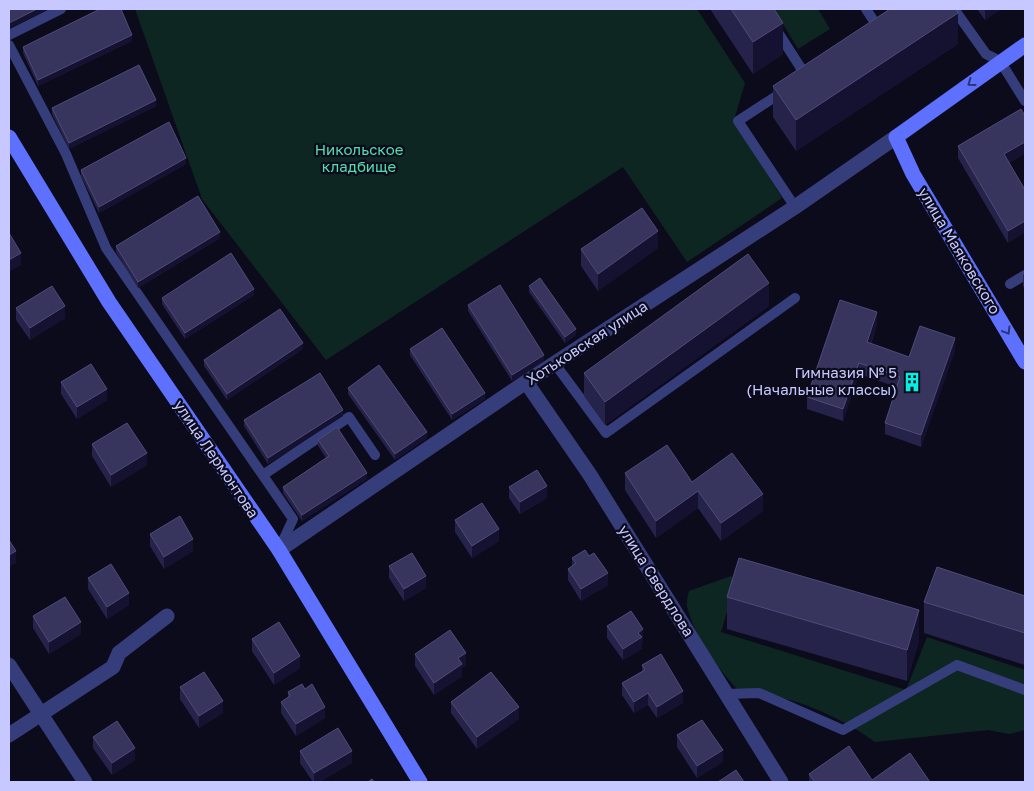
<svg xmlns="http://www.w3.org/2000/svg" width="1034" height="791" font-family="'Golos Text',sans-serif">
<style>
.green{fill:#0e2622}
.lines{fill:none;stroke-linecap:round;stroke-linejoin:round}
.lane{stroke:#363d7b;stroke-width:10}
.street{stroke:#363d7b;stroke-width:15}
.secondary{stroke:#5e70fe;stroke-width:15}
.wall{fill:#26234b}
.shaded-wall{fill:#141230}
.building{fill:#37355e;stroke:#4e4c77}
.oneway{stroke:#2d3376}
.labels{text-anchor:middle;stroke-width:4.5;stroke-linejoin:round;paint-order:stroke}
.park-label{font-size:15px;fill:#54dda8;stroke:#0c0b1c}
.street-label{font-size:15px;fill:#c6c8ff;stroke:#0c0b1c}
.poi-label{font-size:15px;fill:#c6c8ff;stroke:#0c0b1c;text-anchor:end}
</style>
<rect width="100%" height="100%" fill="#0c0b1c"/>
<path class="green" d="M135,9H697L745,83L734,120L782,198L687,262L623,167L326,360L202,199Z
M774,9H818L830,29L798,49Z
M731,576L736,582L721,632L906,690L927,637L1025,670V730L1009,734L988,730L875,742C841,717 785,691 742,694C720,672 694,637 687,606C686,602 688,596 689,591Z"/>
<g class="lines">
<path class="lane" d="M763,9L806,76
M866,9L879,29L877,30
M954,9L986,54L1000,61L1025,101
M9,35L61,9
M9,45L66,154L106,248L293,519L280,547
M784,91L738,121L795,207
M1010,284L1025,275
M555,364L606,433L795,298
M263,475L349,417L375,455
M726,694L759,693L843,730L957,665L1025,690"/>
<path class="street" d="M526,382L590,475L781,782
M279,550L526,382L795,207L896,137
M9,665L85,782
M9,735L113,667L119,653L167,616"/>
<path class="secondary" d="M1025,45L896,137L913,174L1025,362
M9,137L109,302L279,550L420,782"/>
</g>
<path class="wall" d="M710,9H774L783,54L753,74Z
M977,9H1001L985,20Z
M132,41L38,86L23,53V47Z
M958,44L796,151L773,117V86Z
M156,106L69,149L52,114V108Z
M1025,116V153L1009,163L1025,190V232L1008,243L958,158V146Z
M186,164L99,213L81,176V170Z
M220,238L138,288L116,252V246Z
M658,248L598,291L581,266V249Z
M1025,273V290L1023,286V275Z
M529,286L576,335L565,343L529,292Z
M254,295L185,339L162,304V298Z
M468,305L544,361L512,381L468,311Z
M769,306L605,425L584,396V373Z
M16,308L65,318L30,340L16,320Z
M877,324L871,344L909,357L955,350L921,447L885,434V423L897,387L859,374L843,421L807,409V397Z
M303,349L227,400L204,366V360Z
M410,349L485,399L452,420L410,355Z
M61,382L107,400L77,419L61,394Z
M348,388L427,438L395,460L348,394Z
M343,416L268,464L244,426V420Z
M318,440L367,479L302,521L283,493V487L326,458L318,446Z
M92,444L147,465L111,487L92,456Z
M625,473L692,482L763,511L721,541L698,508L656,538L625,490Z
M509,487L547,498L520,514L509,498Z
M455,520L499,541L472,558L455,532Z
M150,534L193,551L164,569L150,546Z
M572,558L608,585L581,601L568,580V569L572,566Z
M389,566L426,588L404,601L389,578Z
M88,578L129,605L107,619L88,589Z
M1025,596V665L924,633V602Z
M727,597L919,641L907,681L727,629Z
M33,616L81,634L49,654L33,628Z
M607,626L643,641L642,642V649L623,660L607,638Z
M252,639L300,668L274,685L252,651Z
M415,654L466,665L462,668V676L434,695L415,666Z
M642,665L683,703L657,718L648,705L634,713L622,695V683L642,671Z
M180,687L223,713L199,728L180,699Z
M288,692L325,718L296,736L281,713V702L288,698Z
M451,702L519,719L477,749L451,713Z
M677,735L723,762L697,778L677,747Z
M93,737L135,760L112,775L93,748Z
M300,751L352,763L319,782H313L300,763Z
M809,774L872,780L930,782H809Z"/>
<path class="shaded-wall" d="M37,9H49L9,29V23Z
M985,9H1001L985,20Z
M958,13V44L796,151V120Z
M783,23V54L753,74V42Z
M132,35V41L38,86V80Z
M156,100V106L69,149V143Z
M1025,142V153L1004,166V154Z
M186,158V164L99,213V207Z
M1025,221V232L1008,243V231Z
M658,231V248L598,291V274Z
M220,232V238L138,288V282Z
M21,253V265L9,272V260Z
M769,283V306L605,425V402Z
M254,289V295L185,339V333Z
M65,306V318L30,340V328Z
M877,312V324L867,354V342Z
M576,329V335L565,343V337Z
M955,338V350L921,447V435Z
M303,343V349L227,400V394Z
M544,355V361L512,381V375Z
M859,363V374L843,421V409Z
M107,389V400L77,419V407Z
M485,393V399L452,420V414Z
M343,410V416L268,464V458Z
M427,432V438L395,460V454Z
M147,453V465L111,487V475Z
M367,473V479L302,521V515Z
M547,486V498L520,514V502Z
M698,491V508L656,538V521Z
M763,494V511L721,541V523Z
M499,529V541L472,558V546Z
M193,539V551L164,569V557Z
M16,551V563L9,567V555Z
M608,573V585L581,601V589Z
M426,576V588L404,601V589Z
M129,593V605L107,619V607Z
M919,610V641L907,681V650Z
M81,622V634L49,654V642Z
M643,629V641L642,642V649L623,660V649L638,633Z
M466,653V665L462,668V676L434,695V683L458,658Z
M300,656V668L274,685V673Z
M683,691V703L657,718V707Z
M648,693V705L634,713V702Z
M223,701V713L199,728V716Z
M325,707V718L296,736V724Z
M519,707V719L477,749V737Z
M135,748V760L112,775V763Z
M723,750V762L697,778V766Z
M352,751V763L319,782H314V773Z"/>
<path class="building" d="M9,9H37L9,23Z
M100,9H121L132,35L38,80L23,47Z
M731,9H774L783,23L753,42Z
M890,9H956L958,13L796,120L773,86Z
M139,65L156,100L69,143L52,108Z
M1021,109L1025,116V142L1004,154L1025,190V221L1008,231L958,146Z
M169,122L186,158L99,207L81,170Z
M198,196L220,232L138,282L116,246Z
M642,208L658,231L598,274L581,249Z
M9,233L21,253L9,260Z
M231,253L254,289L185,333L162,298Z
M748,254L769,283L605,402L584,373Z
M540,278L576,329L565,337L529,286Z
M500,285L544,355L512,375L468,305Z
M52,286L65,306L30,328L16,308Z
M840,300L877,312L867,342L909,357L920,326L955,338L921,435L885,423L900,377L859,363L843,409L807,397Z
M280,309L303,343L227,394L204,360Z
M442,328L485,393L452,414L410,349Z
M91,364L107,389L77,407L61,382Z
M379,365L427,432L395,454L348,388Z
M320,373L343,410L268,458L244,420Z
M127,423L147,453L111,475L92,444Z
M337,427L367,473L302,515L283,487L329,456L318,440Z
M667,445L692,482L732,453L763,494L721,523L698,491L656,521L625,473Z
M537,470L547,486L520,502L509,487Z
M482,503L499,529L472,546L455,520Z
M180,516L193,539L164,557L150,534Z
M9,540L16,551L9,555Z
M585,550L589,556L594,553L608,573L581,589L568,569L576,563L572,558Z
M412,553L426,576L404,589L389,566Z
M739,558L919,610L907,650L727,597Z
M111,564L129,593L107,607L88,578Z
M937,567L1025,596V633L924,602Z
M65,597L81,622L49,642L33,616Z
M631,611L643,629L638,633L642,637L623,649L607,626Z
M279,622L300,656L274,673L252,639Z
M450,630L466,653L458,658L462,664L434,683L415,654Z
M661,654L683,691L657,707L648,693L634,702L622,683L645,670L642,665Z
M204,672L223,701L199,716L180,687Z
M491,672L519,707L477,737L451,702Z
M302,684L305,689L312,684L325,707L296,724L281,702L290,696L288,692Z
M702,720L723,750L697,766L677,735Z
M117,721L135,748L112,763L93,737Z
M338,728L352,751L314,773L300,751Z
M849,746L872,780L910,753L930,782H815L809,774Z
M736,770L744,782H718Z
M372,779L374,782H368Z"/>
<defs><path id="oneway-chevron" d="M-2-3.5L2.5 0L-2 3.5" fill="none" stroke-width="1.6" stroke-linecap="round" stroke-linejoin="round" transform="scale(1.25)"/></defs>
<g class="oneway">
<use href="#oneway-chevron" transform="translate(971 83) rotate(144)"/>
<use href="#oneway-chevron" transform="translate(1007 331) rotate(59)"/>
</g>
<defs>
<symbol id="building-bare" viewBox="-9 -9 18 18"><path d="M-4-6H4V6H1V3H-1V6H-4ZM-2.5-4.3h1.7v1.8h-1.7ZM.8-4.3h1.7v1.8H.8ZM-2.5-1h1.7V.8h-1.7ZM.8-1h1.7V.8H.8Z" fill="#01f0e6" stroke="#0c0b1c" stroke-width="2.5" paint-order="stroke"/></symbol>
</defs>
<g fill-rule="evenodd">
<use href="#building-bare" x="898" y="368" width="28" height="28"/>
</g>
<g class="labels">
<g class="park-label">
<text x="359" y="155">Никольское<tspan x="359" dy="17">кладбище</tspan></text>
</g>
<g class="street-label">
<text transform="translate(959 251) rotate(59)" y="5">улица Маяковского</text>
<text transform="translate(587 343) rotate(-33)" y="5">Хотьковская улица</text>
<text transform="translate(216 459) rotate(56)" y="5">улица Лермонтова</text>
<text transform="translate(656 581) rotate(58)" y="5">улица Свердлова</text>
</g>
<g class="poi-label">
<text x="897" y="378">Гимназия № 5<tspan x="897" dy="17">(Начальные классы)</tspan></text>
</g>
</g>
<rect width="1034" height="791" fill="none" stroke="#c6c8ff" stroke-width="20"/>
</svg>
